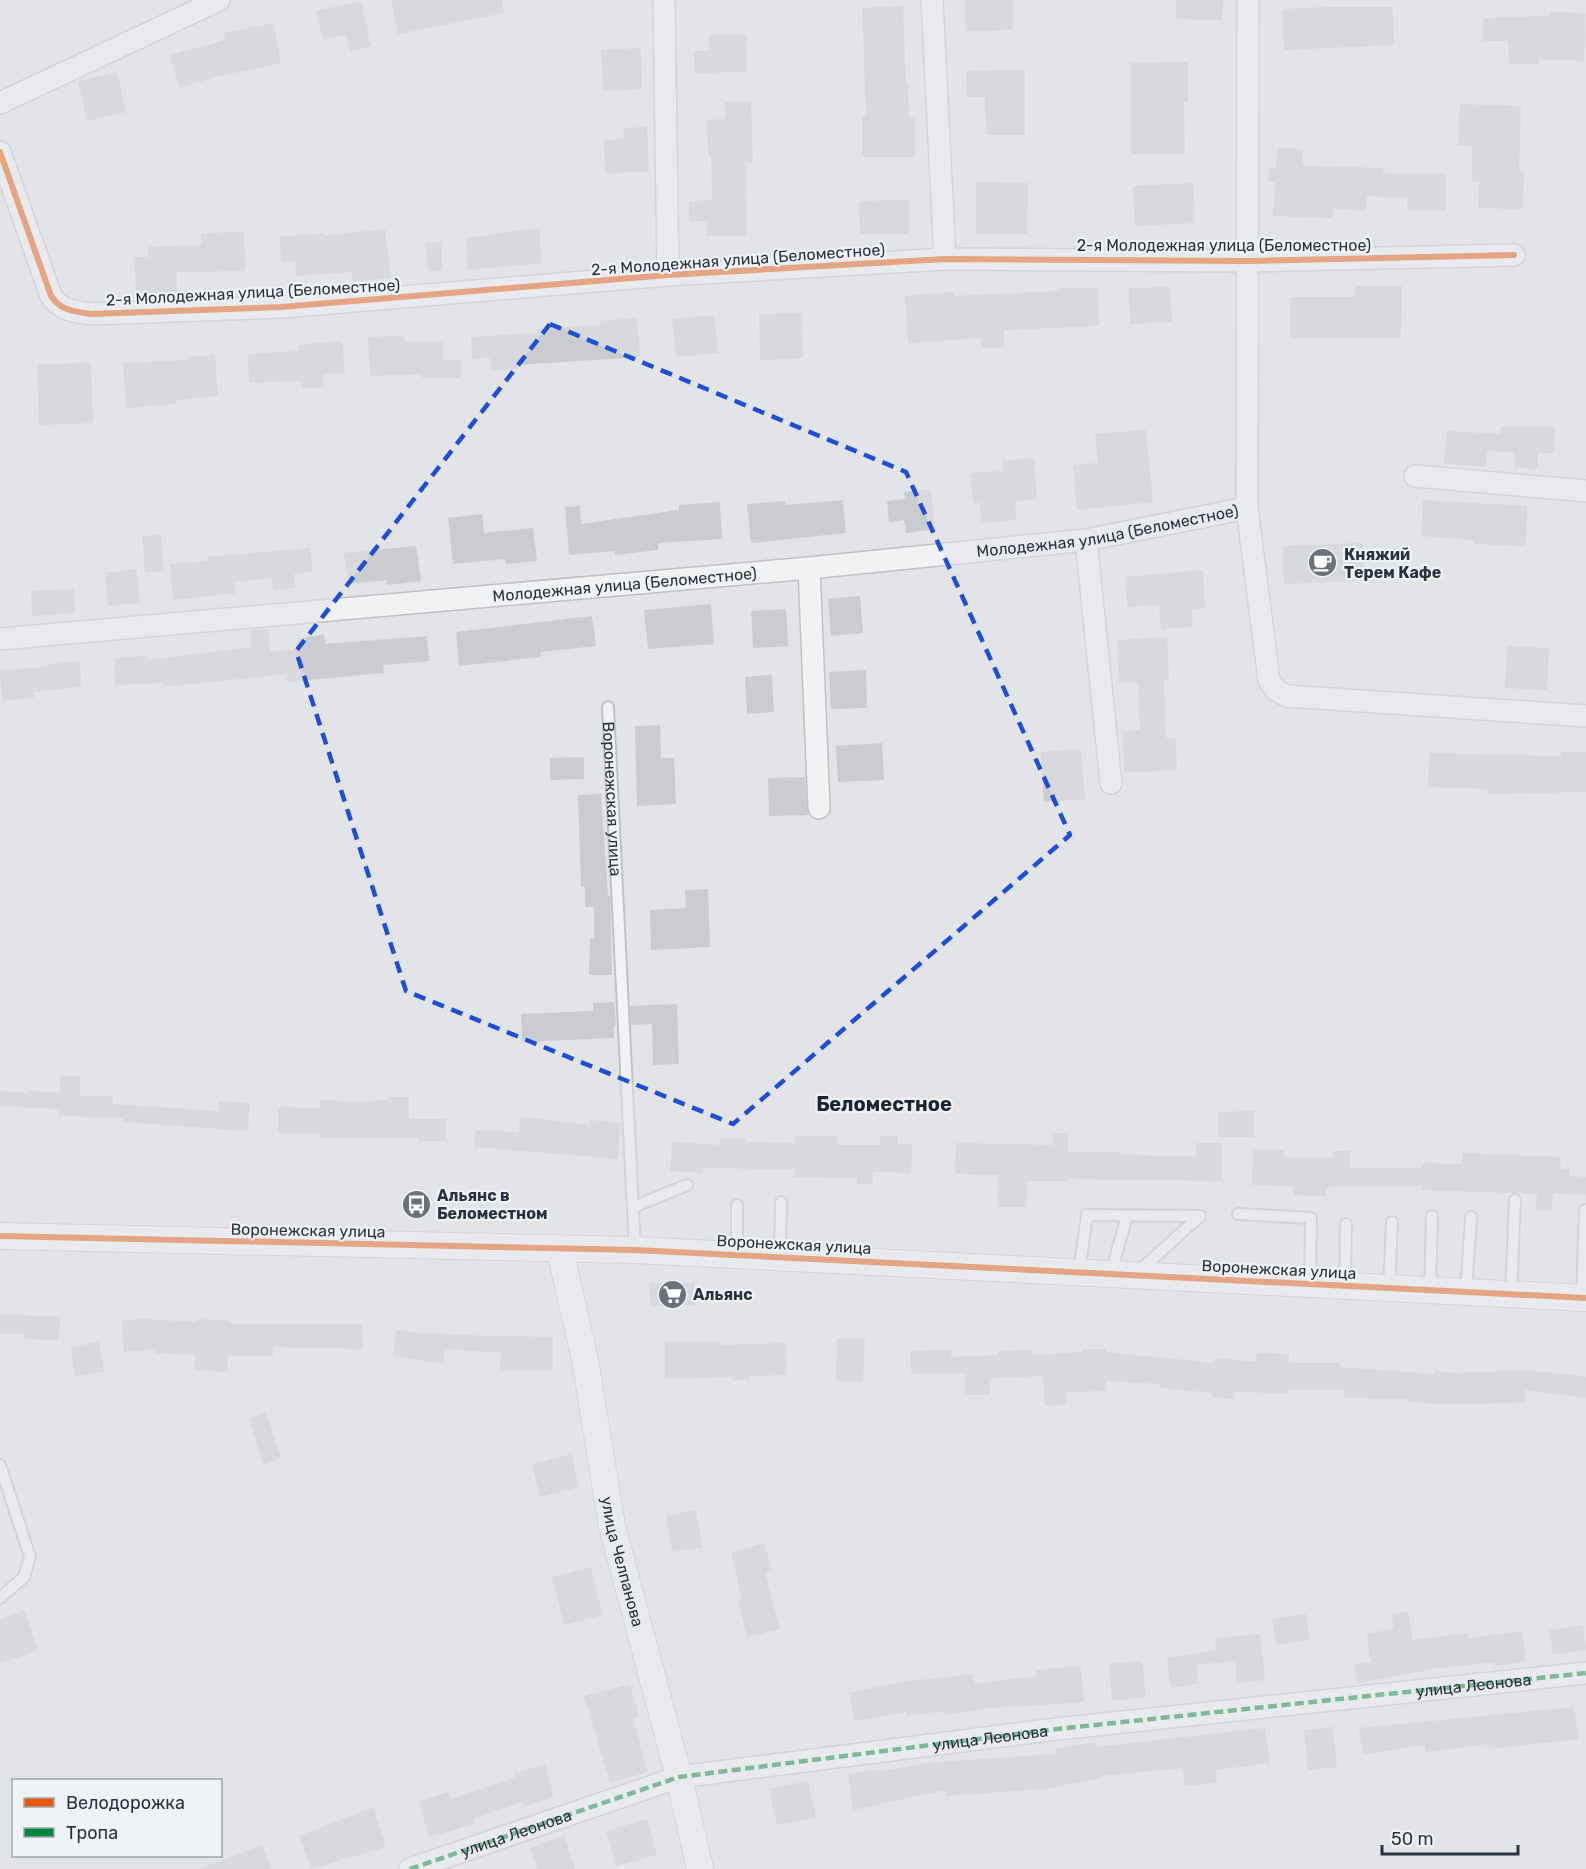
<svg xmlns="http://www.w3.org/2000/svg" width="1586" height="1869" font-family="Rubik,sans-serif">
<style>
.building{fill:#cacccf}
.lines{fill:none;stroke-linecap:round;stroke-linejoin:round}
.service-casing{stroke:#c0c2c5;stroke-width:14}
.minor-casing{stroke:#c0c2c5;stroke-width:24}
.tertiary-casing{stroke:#c0c2c5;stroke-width:28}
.service{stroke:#f1f2f4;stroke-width:10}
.minor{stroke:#f1f2f4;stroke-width:21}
.tertiary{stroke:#f1f2f4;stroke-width:26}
.quiet{stroke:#00873e;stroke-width:4.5;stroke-dasharray:9 4.5;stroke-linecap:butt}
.cycleway-casing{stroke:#eff3f6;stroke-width:10}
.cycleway{stroke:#e8590c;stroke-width:6}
.marked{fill:none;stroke:#1d4ed8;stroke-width:4.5;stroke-dasharray:12 8;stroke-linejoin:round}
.labels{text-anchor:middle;stroke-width:4.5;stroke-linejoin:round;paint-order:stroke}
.street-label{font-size:16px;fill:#293340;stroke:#eff3f6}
.poi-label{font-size:16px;font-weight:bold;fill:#293340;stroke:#eff3f6;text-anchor:start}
.quarter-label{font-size:20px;font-weight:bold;fill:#1b2431;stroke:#eff3f6}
</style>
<rect width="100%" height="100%" fill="#e2e4e7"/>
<path class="building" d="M391,0H502L504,13L398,34Z
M965,0H1013V30L965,31Z
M1176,0H1223L1222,20L1176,19Z
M361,1L371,46L350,51L346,35L323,40L316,11Z
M903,6L906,84H908L909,117H915V157H862V117H866L862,8Z
M1328,7H1393L1394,45L1284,50L1282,9Z
M1549,12L1586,13L1584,61L1539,59V64H1509L1508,41H1483V18L1549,16Z
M273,23L281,63L219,76L179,88L170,55L226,40L224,33Z
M746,34L747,72L695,73L694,51H709V35Z
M641,48L642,89L603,91L601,50Z
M1188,62V102H1184L1185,154H1131V63Z
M1025,70V135H986L985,97H967L966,71Z
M117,72L126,112L87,121L78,81Z
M751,101L753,163H746L747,236H707V221H689V201L712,200L711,156H708L707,120L725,119V102Z
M1460,104L1521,106L1519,171H1524L1523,209L1478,208L1479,182H1472V146L1458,145Z
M647,127L649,172L605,173L604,140L624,139L623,128Z
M1277,148L1303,149L1302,166L1383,168V173L1446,174V211L1407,210V198L1367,196L1366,211L1333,208L1332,218L1273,216L1275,182H1268L1269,168H1276Z
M976,182L1028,183L1027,234H976Z
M1193,183L1195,223L1135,226L1133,186Z
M909,200V234H860L859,201Z
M539,228L542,263L467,270L466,238Z
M385,229L391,278L353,282L352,272L296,276L295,261L281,262L280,237L324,233V236Z
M244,232L245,271L177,272V292L136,294L134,257H148V247L202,245L201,233Z
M442,241V270L428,271L425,243Z
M1355,286H1402L1401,338H1290V297H1355Z
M1170,287L1172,322L1130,324L1129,288Z
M1059,288H1098L1099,326L1004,330V347L982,349V338L908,343L905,296L954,292V296L1059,291Z
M802,313L803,358L760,360L759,314Z
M714,315L718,353L676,357L672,319Z
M637,318L640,357L517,365V369L491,370L490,358L472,359L471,337L537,333V329L601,325L600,321Z
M405,336V342L443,341V360H461V378H422V374L370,376L368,337Z
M342,341L345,373L322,374L324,387L302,389L301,381L249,383L248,354L298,351V345Z
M215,355L218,396L176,400L177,404L126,408L123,363L187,360V357Z
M91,363L93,423L39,425L37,364Z
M1501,426L1555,427L1554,453H1538V469L1515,468V452L1487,451L1486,467L1444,464L1447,431L1501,434Z
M1146,430L1153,502L1077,510L1073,465L1098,463L1095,434Z
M1034,458L1037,499L1015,501L1016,520L981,523L980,503H973L970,473L1002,471V461Z
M931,489L935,529L906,533L904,520L889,522L887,501L905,499L904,492Z
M843,500L846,533L751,543L747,504L785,501L786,505Z
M1423,500L1527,506L1526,546L1474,544V540L1421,536Z
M720,502L722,539L658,543V550L615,555L614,551L569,555L565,507L580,506L581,524L679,510V505Z
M482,514L484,533L533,528L537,561L506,564L505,559L453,564L448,518Z
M161,535L164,571L145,572L142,536Z
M1363,543L1364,581L1284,584L1282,546Z
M416,546L421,581L387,585V580L348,584L344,553Z
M310,548L313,572L294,574L295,588L273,590L272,578L234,582L236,593L173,600L170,564L207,561V557Z
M137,569L140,603L108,606L105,573Z
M1203,570L1205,608L1192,609L1193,627L1161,629L1159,605L1127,607L1125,577Z
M74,589L75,613L32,616L31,591Z
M860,596L863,633L831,636L828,599Z
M711,604L714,644L648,649L644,610Z
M786,609L788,646L753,648L751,611Z
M592,616L596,646L540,652L541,657L459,666L456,632Z
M268,629L270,652L298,649L297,638L324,635L325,644L427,636L429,661L383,665L384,673L287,682L286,674L163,687V683L115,685L114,658L148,656V660L252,647L250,630Z
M1167,637L1169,680L1164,681L1166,738H1176L1177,770L1124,773L1122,731L1140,730L1138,682L1119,683L1117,640Z
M1507,646L1549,648L1547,690L1505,688Z
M79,661L82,686L33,692L34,698L2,701L0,670L47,667V665Z
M866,670L867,708L831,709L829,672Z
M772,675L774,712L747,714L745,677Z
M660,725L661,758H674L676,804L637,806L635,726Z
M882,743L884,780L838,782L836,746Z
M1081,749L1085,799L1044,802L1041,752Z
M1561,752H1586V792L1489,794V789L1428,787L1429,753L1561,756Z
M584,757V779L550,780V758Z
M805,777L808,815L769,816L768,778Z
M601,794L608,896H610L612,975H589L590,938L594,939V907H585V887H581L578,795Z
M708,889L710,947L651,950L650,910L686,908L685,890Z
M614,1002L616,1025H614V1038L522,1042L521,1014L593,1011V1003Z
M677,1004L679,1064L653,1065L652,1024L631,1025L630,1006Z
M60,1076H80V1096H113V1104L218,1111V1101L250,1103L248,1131L123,1122V1118L59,1116V1109L0,1106V1091L29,1093V1091L60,1092Z
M388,1097H409V1119H446V1141H418V1138H319V1134L278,1133V1107L320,1108V1100L359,1102L388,1100Z
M1254,1111V1137H1218V1112Z
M520,1117L589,1125L590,1120L621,1123L618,1159L474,1147L475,1130L519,1132Z
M1052,1133H1068V1152H1119V1155L1196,1156V1143H1222V1181L1068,1179V1181H1027V1207H997L998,1175L955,1174L956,1143L1053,1145Z
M794,1136H837V1145H880V1136H898V1144H912L911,1173L873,1172V1184H857V1178L794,1177V1169L703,1168V1173L670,1171L672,1142L719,1145L720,1138L746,1139V1142L794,1143Z
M1253,1149L1284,1150V1157L1334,1158V1151H1350V1168H1422V1163L1462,1164L1463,1153L1561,1157L1560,1169H1570L1569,1176L1586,1177V1195L1553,1193L1551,1211L1536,1210L1537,1194L1421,1190V1186L1326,1187V1196L1294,1195V1186L1252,1185Z
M649,1283H695V1305L650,1306Z
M0,1314L60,1317L59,1340L23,1339V1334H0Z
M143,1319L197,1322V1319L230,1321V1324H362L363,1349L273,1347V1356H228L227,1372L194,1370L195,1355L155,1353V1349L124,1352L121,1321Z
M396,1330L427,1334V1332L453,1335L553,1337V1370L500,1371L501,1353L445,1349L443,1364L393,1356Z
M837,1338L865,1339L863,1382L836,1381Z
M665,1341L721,1342L722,1345L786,1343L787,1375L749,1376L750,1379L733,1381L732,1377L665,1379Z
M99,1342L104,1372L75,1376L71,1347Z
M1082,1349H1106V1352L1214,1363L1215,1358L1256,1362L1257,1353L1289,1354V1363H1340V1367L1434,1374V1371L1456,1373L1528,1370L1586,1377V1398L1525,1390L1526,1403L1434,1404L1407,1401V1399L1344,1398V1390H1288V1393L1235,1392V1399L1211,1397L1212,1393L1159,1388L1160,1384L1106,1381V1391L1066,1392L1067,1404L1045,1406L1043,1376L990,1378V1395H965V1373L911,1374L910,1351L951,1350V1357L998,1355V1351L1031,1350V1355L1082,1352Z
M266,1412L281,1458L263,1464L249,1418Z
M571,1454L579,1487L540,1497L532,1464Z
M696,1510L703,1547L672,1552L666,1516Z
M765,1543L772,1571L765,1573L780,1629L747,1637L738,1600L742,1599L731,1552Z
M591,1567L603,1615L564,1625L552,1577Z
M25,1611L38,1651L0,1663V1619Z
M1408,1611L1413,1640L1468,1633L1469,1638L1522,1631L1526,1662L1495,1666V1662L1439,1668L1358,1683L1354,1665L1371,1662L1366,1634L1394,1629L1392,1614Z
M1306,1614L1310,1640L1276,1645L1272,1619Z
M1583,1625L1586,1650L1553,1655L1549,1630Z
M1260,1634L1265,1680L1237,1683L1235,1661L1196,1665L1199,1683L1171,1688L1166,1658L1216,1650L1215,1638Z
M1142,1661L1146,1697L1112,1701L1109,1664Z
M1081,1666L1084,1702L991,1708L944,1715L943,1711L906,1716V1712L854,1721L849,1693L902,1682L973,1674L975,1684L1037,1676L1036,1670Z
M630,1684L639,1717L633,1719L648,1772L610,1783L584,1696Z
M1574,1707L1579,1739L1489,1749L1488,1744L1426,1752L1425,1745L1363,1754L1359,1728Z
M1333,1727L1337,1767L1308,1770L1304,1730Z
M1265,1728L1270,1763L1216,1770L1218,1782L1185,1786L1183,1768L1100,1776L1101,1778L1044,1789L946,1796L945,1790L853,1810L848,1774L879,1769L880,1772L926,1763L1055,1754V1749L1095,1742L1096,1747Z
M545,1764L554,1797L523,1807L522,1802L473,1819L475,1824L429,1837L419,1801L449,1792L451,1799L515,1777L514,1773Z
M808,1781L816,1817L777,1825L769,1789Z
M373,1807L386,1847L311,1869L299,1836Z
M647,1819L657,1855L616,1866L606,1831Z
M564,1836L575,1869H537L530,1848Z
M262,1845L272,1869H202V1868Z"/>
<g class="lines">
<defs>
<g id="service">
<path id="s1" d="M608,707L635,1250"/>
<path d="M633,1207L687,1185"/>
<path d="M1238,1214L1311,1218L1310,1284"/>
<path d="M737,1254V1205"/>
<path d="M780,1257L781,1202"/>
<path d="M1079,1272L1087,1215L1200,1216"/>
<path d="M1138,1272L1200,1216"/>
<path d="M1111,1273L1127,1216"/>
<path d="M1345,1285L1346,1224"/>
<path d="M1389,1288L1392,1222"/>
<path d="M1430,1290L1432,1216"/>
<path d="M1466,1292L1471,1217"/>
<path d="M1511,1294L1515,1200"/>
<path d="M1582,1298L1585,1210"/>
<path d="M0,1465L30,1557L24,1577L0,1598"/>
</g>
<g id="minor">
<path d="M664,0L668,275"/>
<path d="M932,0L945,259"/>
<path d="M1248,0L1247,508L1269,680L1276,690L1287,696L1586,716"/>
<path d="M0,103L219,0"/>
<path d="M0,152L51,296C61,311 74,311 91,314L281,307L668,275L945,259L1248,261L1514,255"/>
<path d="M1415,476L1586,491"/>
<path d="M1086,540L1111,783"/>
<path d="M809,568L819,808"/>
<path id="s2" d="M0,639L809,568L1086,540L1247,508"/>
<path d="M410,1869L679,1777L1057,1729L1586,1673"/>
</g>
<g id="tertiary">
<path d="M0,1236L635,1250L1586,1298"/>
<path id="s3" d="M560,1250L585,1360L612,1526L679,1777L700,1869"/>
</g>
</defs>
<use href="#service" class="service-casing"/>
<use href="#minor" class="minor-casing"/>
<use href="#tertiary" class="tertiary-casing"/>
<use href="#service" class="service"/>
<use href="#minor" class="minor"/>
<use href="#tertiary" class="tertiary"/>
<path class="quiet" id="s4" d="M410,1869L679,1777L1057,1729L1586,1673"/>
<defs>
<path id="cycleway" d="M0,152L51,296C61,311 74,311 91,314L281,307L668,275L945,259L1248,261L1514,255
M0,1236L635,1250L1586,1298"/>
</defs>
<use href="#cycleway" class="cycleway-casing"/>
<use href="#cycleway" class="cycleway"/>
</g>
<path d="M0 0H1586V1869H0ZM550,324L906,472L1070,835L733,1124L406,991L296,651Z" fill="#e2e4e7" fill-opacity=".55" fill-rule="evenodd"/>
<path class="marked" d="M550,324L906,472L1070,835L733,1124L406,991L296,651Z"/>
<defs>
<symbol id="cafe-disc" viewBox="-11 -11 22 22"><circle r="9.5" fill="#6a717a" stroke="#eff3f6"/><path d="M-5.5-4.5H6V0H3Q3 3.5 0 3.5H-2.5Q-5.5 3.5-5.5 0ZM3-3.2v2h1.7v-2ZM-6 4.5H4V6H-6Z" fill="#fff"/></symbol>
<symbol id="bus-disc" viewBox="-11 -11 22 22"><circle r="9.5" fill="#6a717a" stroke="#eff3f6"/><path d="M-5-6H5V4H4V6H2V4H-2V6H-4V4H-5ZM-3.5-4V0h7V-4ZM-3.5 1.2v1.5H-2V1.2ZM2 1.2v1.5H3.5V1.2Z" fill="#fff"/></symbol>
<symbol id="supermarket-disc" viewBox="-11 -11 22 22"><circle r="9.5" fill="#6a717a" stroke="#eff3f6"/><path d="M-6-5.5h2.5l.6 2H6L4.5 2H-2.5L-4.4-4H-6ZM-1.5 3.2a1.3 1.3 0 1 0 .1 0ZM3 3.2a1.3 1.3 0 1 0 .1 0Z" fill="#fff"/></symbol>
</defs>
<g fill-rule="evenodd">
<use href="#cafe-disc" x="1306" y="546" width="33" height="33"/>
<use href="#bus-disc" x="400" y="1188" width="33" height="33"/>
<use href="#supermarket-disc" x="656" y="1278" width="33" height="33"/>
</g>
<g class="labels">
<g class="street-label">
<text x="1224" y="251">2-я Молодежная улица (Беломестное)</text>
<text transform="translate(738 259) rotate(-4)" y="6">2-я Молодежная улица (Беломестное)</text>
<text transform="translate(253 292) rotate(-3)" y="6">2-я Молодежная улица (Беломестное)</text>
<text dy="6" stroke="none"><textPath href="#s2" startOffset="1113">Молодежная улица (Беломестное)</textPath></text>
<text dy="6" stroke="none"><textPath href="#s2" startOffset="627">Молодежная улица (Беломестное)</textPath></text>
<text dy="6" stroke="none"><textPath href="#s1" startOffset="92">Воронежская улица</textPath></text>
<text transform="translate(308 1230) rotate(1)" y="6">Воронежская улица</text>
<text transform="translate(794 1244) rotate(3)" y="6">Воронежская улица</text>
<text transform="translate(1279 1269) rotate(3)" y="6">Воронежская улица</text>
<text dy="6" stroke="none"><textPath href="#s3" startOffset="318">улица Челпанова</textPath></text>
<text dy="6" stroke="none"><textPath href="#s4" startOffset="1084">улица Леонова</textPath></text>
<text dy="6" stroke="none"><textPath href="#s4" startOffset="598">улица Леонова</textPath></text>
<text dy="6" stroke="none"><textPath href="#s4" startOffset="112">улица Леонова</textPath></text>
</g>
<g class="poi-label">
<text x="1344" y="560">Княжий<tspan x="1344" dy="18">Терем Кафе</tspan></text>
<text x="437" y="1201">Альянс в<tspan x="437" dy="18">Беломестном</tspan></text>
<text x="693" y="1300">Альянс</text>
</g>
<g class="quarter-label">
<text x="884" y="1111">Беломестное</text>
</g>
</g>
<rect x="12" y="1779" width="210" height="78" fill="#eff3f6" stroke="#a0a6ad" stroke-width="1.5"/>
<rect x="24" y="1798" width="30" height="9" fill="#e8590c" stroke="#a0a6ad" stroke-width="1.5"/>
<text x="66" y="1809" font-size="18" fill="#293340">Велодорожка</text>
<rect x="24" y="1828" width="30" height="9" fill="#00873e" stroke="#a0a6ad" stroke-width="1.5"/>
<text x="66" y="1839" font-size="18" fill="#293340">Тропа</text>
<path d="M1382 1845v9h136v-9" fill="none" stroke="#293340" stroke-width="3"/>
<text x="1391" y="1845" font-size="18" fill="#293340" stroke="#eff3f6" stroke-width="4.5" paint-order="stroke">50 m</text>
</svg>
